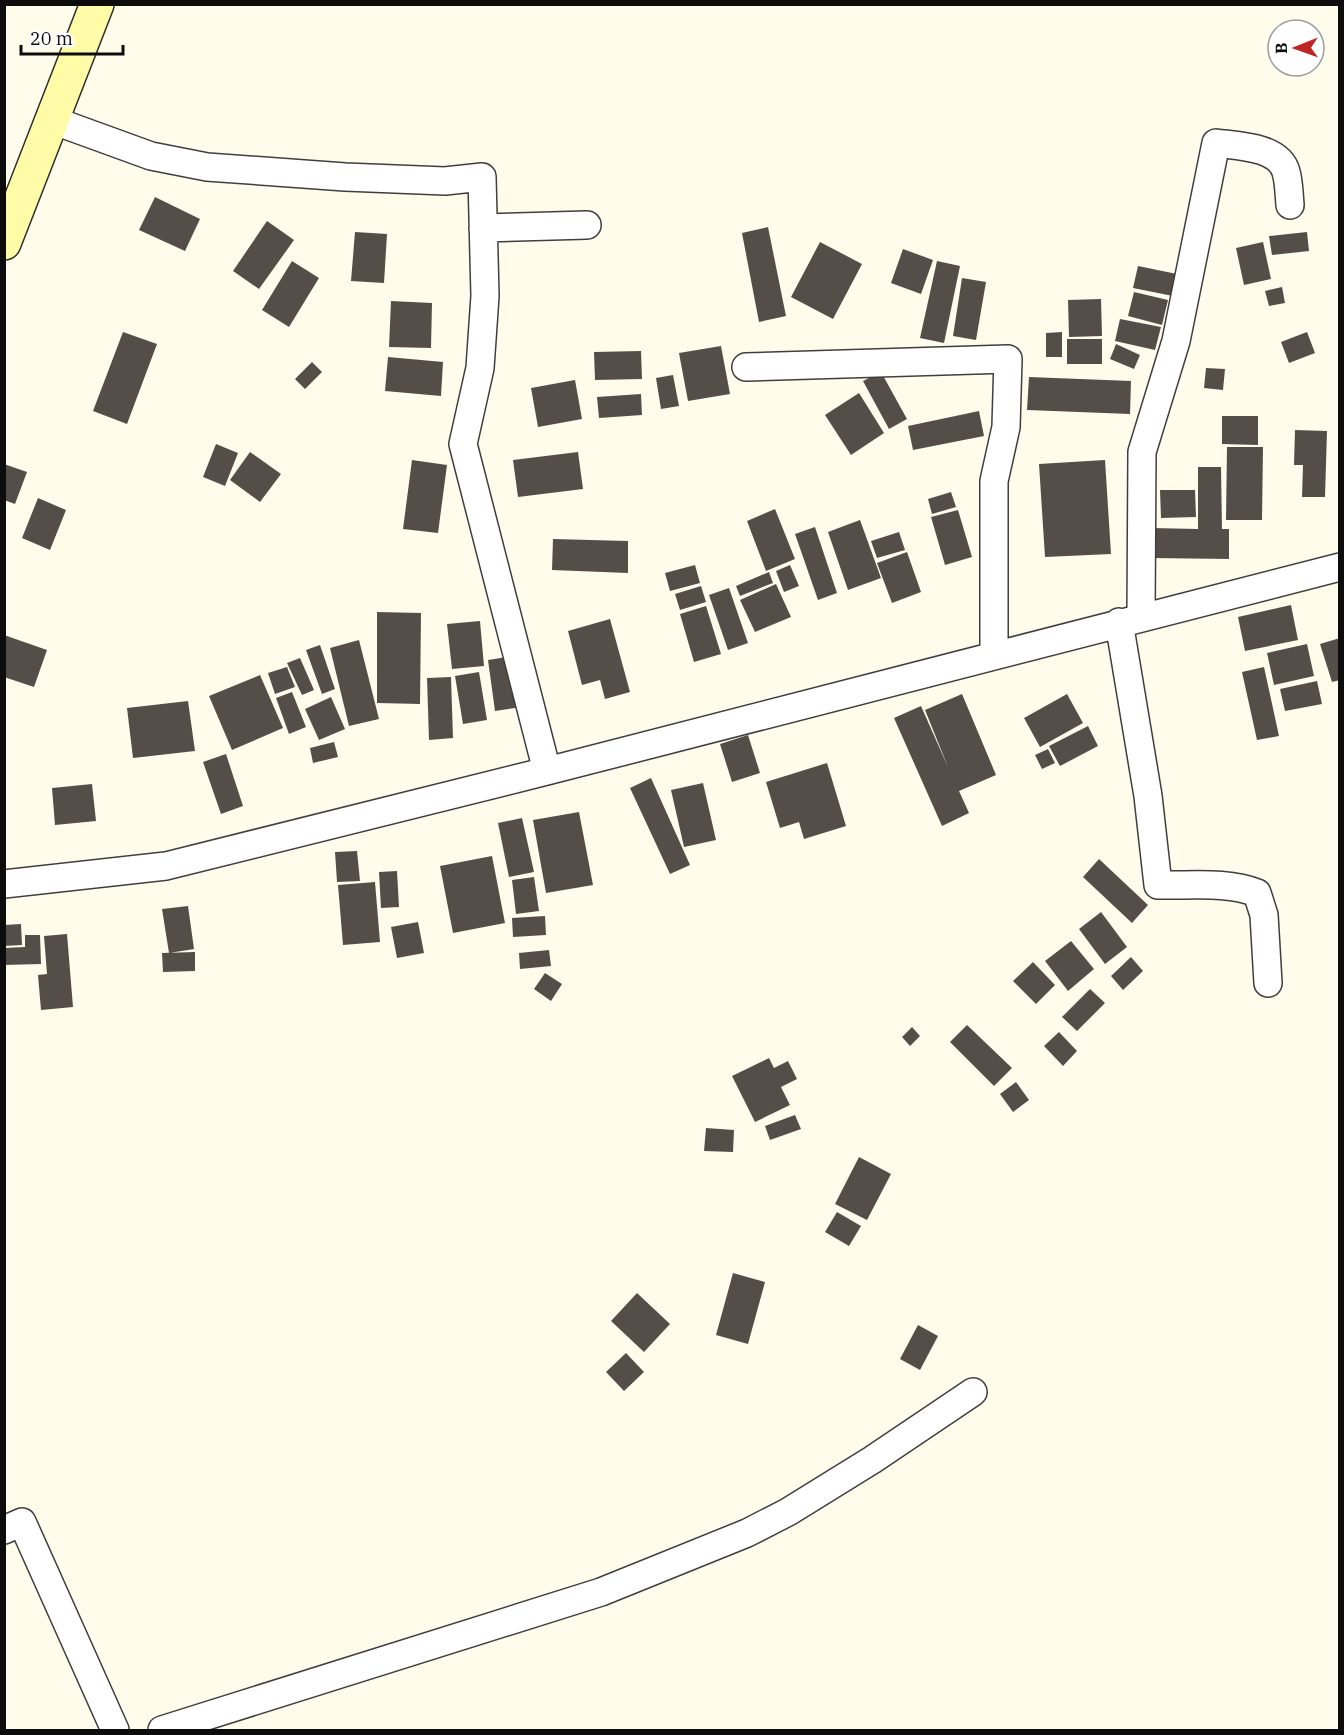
<svg xmlns="http://www.w3.org/2000/svg" width="1344" height="1735" font-family="'IBM Plex Serif',serif">
<style>
.building{fill:#554e48}
.lines{fill:none;stroke-linecap:round;stroke-linejoin:round}
.minor-casing{stroke:#3f3f3f;stroke-width:30}
.secondary-casing{stroke:#2e2e2e;stroke-width:36}
.minor{stroke:#fff;stroke-width:27}
.secondary{stroke:#fffba6;stroke-width:33}
</style>
<rect width="100%" height="100%" fill="#fffceb"/>
<path class="building" d="M155,197L200,219L185,251L139,230Z
M267,221L294,240L259,289L233,271Z
M768,227L786,316L759,322L742,233Z
M355,232L387,234L384,283L351,281Z
M1307,232L1309,251L1272,255L1269,236Z
M820,242L862,264L833,319L791,297Z
M1263,242L1271,279L1244,285L1236,248Z
M903,249L933,260L921,294L891,283Z
M292,261L319,278L289,327L262,310Z
M937,261L960,266L944,343L920,338Z
M1138,266L1177,274L1173,296L1133,288Z
M962,278L986,282L976,340L953,336Z
M1282,287L1285,303L1269,306L1265,291Z
M1134,292L1168,300L1162,325L1128,316Z
M1101,299L1102,336L1069,337L1068,300Z
M391,301L432,303L431,348L389,347Z
M1120,319L1161,327L1155,350L1115,341Z
M123,332L157,344L127,424L93,411Z
M1062,332V357H1046V333Z
M1307,332L1315,353L1289,363L1281,342Z
M1067,339H1102V364H1067Z
M1116,344L1140,355L1134,369L1110,359Z
M721,346L730,394L688,401L679,353Z
M641,351L642,379L595,380L594,352Z
M388,357L443,362L441,396L385,391Z
M312,362L322,372L305,389L295,379Z
M1206,368L1225,369L1223,390L1204,388Z
M881,372L907,419L889,429L863,381Z
M673,375L679,406L661,409L656,378Z
M1029,377L1131,381L1130,414L1027,410Z
M575,380L582,419L538,427L531,388Z
M859,393L884,433L851,455L825,415Z
M641,394L642,415L599,418L597,397Z
M979,411L984,436L913,450L908,426Z
M1222,416H1258V445L1222,444Z
M1295,430L1327,431L1325,497H1302L1303,465H1294Z
M216,444L238,453L225,486L203,477Z
M1227,447H1263L1262,520H1226Z
M250,452L281,474L260,502L230,480Z
M578,452L583,489L518,497L513,460Z
M412,460L447,465L438,533L403,529Z
M1105,460L1111,554L1045,557L1039,464Z
M4,464L27,472L15,504L4,500Z
M1198,467H1221L1222,529H1229V559L1151,558V528L1198,529Z
M1160,490H1195L1196,517L1161,518Z
M951,492L956,507L932,514L928,499Z
M38,498L66,510L50,550L22,538Z
M775,509L795,559L766,571L747,521Z
M958,510L972,557L945,565L931,517Z
M860,520L881,578L848,590L828,532Z
M815,527L837,593L818,600L795,534Z
M899,532L905,550L877,558L871,541Z
M553,539L628,541V573L552,570Z
M907,552L921,592L892,603L877,563Z
M695,565L700,583L670,591L665,573Z
M790,565L799,586L784,592L776,571Z
M769,572L773,583L740,596L736,586Z
M776,584L791,617L755,632L740,600Z
M701,586L706,602L680,610L675,594Z
M729,588L748,643L728,650L709,595Z
M1291,605L1298,640L1245,651L1238,617Z
M706,606L721,654L694,662L680,614Z
M377,612L421,613L420,704L377,703Z
M610,619L630,692L605,699L600,680L582,685L568,631Z
M480,621L484,666L452,669L447,624Z
M4,635L47,650L34,687L4,677Z
M1340,638V680L1332,682L1320,644Z
M359,640L379,719L349,726L330,648Z
M1307,644L1314,676L1274,685L1267,653Z
M320,645L335,689L322,694L306,650Z
M514,656L522,707L495,711L488,660Z
M300,658L314,690L302,695L287,663Z
M287,667L295,687L275,694L268,673Z
M1264,667L1279,736L1257,740L1242,672Z
M479,672L487,720L463,724L455,676Z
M260,675L283,728L232,750L209,696Z
M451,677L453,738L429,740L427,678Z
M1317,681L1322,704L1285,711L1280,689Z
M292,692L306,727L289,734L276,698Z
M962,694L996,775L959,791L969,813L942,826L894,718L921,706L948,767L925,710Z
M1067,694L1083,723L1040,747L1024,718Z
M331,697L345,729L319,740L305,709Z
M188,701L195,751L133,758L127,708Z
M1088,726L1098,746L1060,766L1049,746Z
M748,735L760,773L732,782L720,744Z
M334,742L338,757L313,763L310,748Z
M1048,749L1055,763L1042,769L1035,755Z
M226,754L243,806L221,814L203,762Z
M827,763L846,826L804,839L799,822L780,828L766,782Z
M651,778L690,865L670,874L630,788Z
M703,783L716,840L684,847L671,790Z
M92,784L96,821L55,825L52,788Z
M579,812L593,885L546,893L533,820Z
M522,818L534,872L509,877L498,823Z
M357,851L360,881L337,882L335,852Z
M492,856L505,923L453,933L440,866Z
M1099,859L1148,905L1132,923L1083,877Z
M397,871L399,907L381,908L379,872Z
M534,877L539,911L516,914L512,880Z
M375,882L380,942L343,945L338,885Z
M188,906L194,949L169,953L162,909Z
M1101,912L1127,947L1105,964L1079,929Z
M545,916L546,935L513,937L512,918Z
M418,922L424,953L397,958L391,927Z
M21,924L22,945L4,946V925Z
M67,934L73,1007L41,1010L38,975L47,974L44,936Z
M25,935H40L41,964L4,965V948L25,947Z
M1071,941L1094,969L1068,991L1045,961Z
M549,950L551,966L520,969L519,953Z
M195,952V971L163,972L162,953Z
M1131,957L1143,971L1123,990L1111,976Z
M1033,962L1055,985L1036,1004L1013,981Z
M545,973L562,984L551,1001L534,989Z
M1090,989L1105,1003L1077,1031L1062,1017Z
M967,1025L1012,1068L994,1086L950,1042Z
M912,1027L920,1036L910,1046L902,1037Z
M1059,1032L1077,1051L1063,1066L1044,1046Z
M769,1058L774,1068L788,1061L797,1079L781,1087L790,1105L755,1122L732,1076Z
M1016,1082L1029,1100L1013,1112L1000,1094Z
M795,1115L801,1129L770,1140L765,1126Z
M706,1128L734,1130L733,1152L704,1151Z
M859,1157L891,1174L867,1220L835,1204Z
M837,1212L861,1226L849,1246L825,1232Z
M733,1273L765,1282L748,1344L716,1335Z
M637,1293L670,1324L644,1352L611,1321Z
M918,1325L938,1336L920,1370L900,1359Z
M626,1353L644,1372L624,1391L606,1372Z"/>
<g class="lines">
<defs>
<path id="minor" d="M52,120L151,156L207,167L345,177L445,181L482,177L485,296L480,368L463,444L547,771
M483,228L587,225
M746,367L1008,359L1006,427L994,481V655
M1141,616L1142,452L1176,341L1216,143C1237,146 1279,146 1286,172C1289,182 1289,194 1290,205
M1119,622L1148,796L1158,885C1190,886 1227,881 1257,893L1264,915L1268,983
M4,884L166,866L547,771L1340,567
M4,1530L22,1522L115,1730
M162,1730L601,1592L747,1533L788,1512L872,1460L973,1392"/>
<path id="secondary" d="M4,243L97,4"/>
</defs>
<use href="#minor" class="minor-casing"/>
<use href="#secondary" class="secondary-casing"/>
<use href="#minor" class="minor"/>
<use href="#secondary" class="secondary"/>
</g>
<rect width="1344" height="1735" fill="none" stroke="#0c0c0c" stroke-width="12"/>
<g transform="translate(1296 48) rotate(269)"><circle r="28" fill="#ffffff" stroke="#9e9e9e" stroke-width="1.5"/>
<path d="M0-4.5L10 22L0 15L-10 22Z" fill="#be2523"/>
<text y="-9" font-size="16" font-weight="bold" text-anchor="middle" fill="#0c0c0c">B</text>
</g>
<path d="M21 45v9h102v-9" fill="none" stroke="#0c0c0c" stroke-width="3"/>
<text x="30" y="45" font-size="18" fill="#0c0c0c" stroke="#ffffff" stroke-width="4.5" paint-order="stroke">20 m</text>
</svg>
